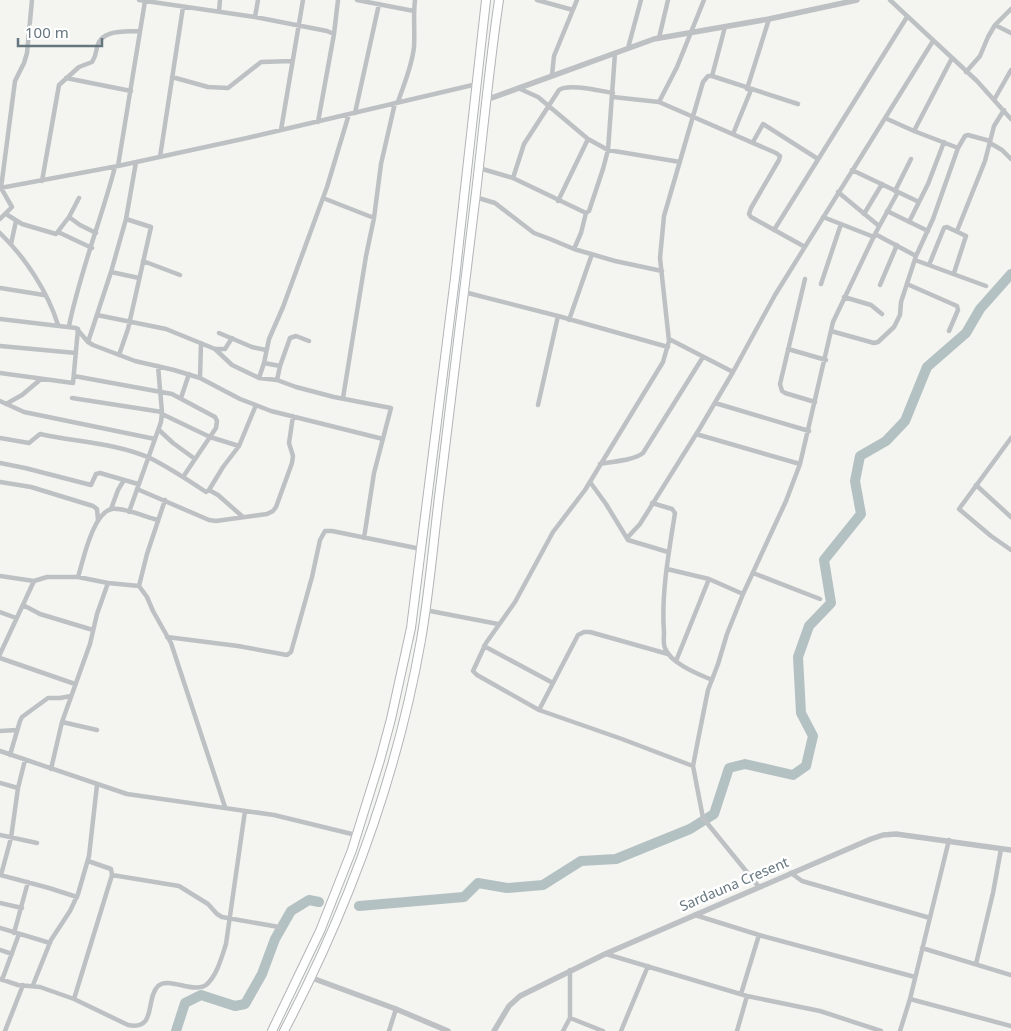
<svg xmlns="http://www.w3.org/2000/svg" width="1011" height="1031" font-family="'Noto Sans',sans-serif">
<style>
.lines{fill:none;stroke-linecap:round;stroke-linejoin:round}
.river{stroke:#b4c1c3;stroke-width:10}
.primary-casing{stroke:#b1b5b8;stroke-width:10}
.minor{stroke:#bdc1c4;stroke-width:4.5}
.tertiary{stroke:#bdc1c4;stroke-width:5.5}
.primary{stroke:#fff;stroke-width:8}
.labels{text-anchor:middle;stroke-width:5;stroke-linejoin:round;paint-order:stroke}
.street-label{font-size:14px;fill:#65767f;stroke:#fff}
</style>
<rect width="100%" height="100%" fill="#f4f4f0"/>
<g class="lines">
<path class="river" d="M359,906L464,897L478,883L507,888L543,885L581,861L616,859L690,829L714,814L729,768L745,764L793,775L806,766L813,736L801,713L798,657L809,626L831,603L824,560L861,514L855,481L860,456L886,441L905,421L927,367L966,333L980,309L1011,274
M176,1031L185,1003L201,995L235,1006L245,1004L262,974L275,939L291,911L309,900L319,902"/>
<defs>
<path id="primary" d="M272,1031L320,931L352,850L380,760L391,719L411,628L455,278L486,0
M284,1031C348,909 397,776 421,640C430,588 434,534 441,481C452,388 464,294 475,201C483,134 489,67 499,0"/>
</defs>
<use href="#primary" class="primary-casing"/>
<path class="minor" d="M139,0L255,17L327,31L334,34
M357,0L414,11
M537,0L573,10
M890,0L977,81L1011,119
M219,11L220,0
M255,17L258,0
M995,25L1011,33
M659,38L668,0
M628,48L641,0
M966,72L980,56L988,37L995,25L1011,9
M552,75L554,56L577,0
M712,76L725,27
M172,77L208,87L228,88L261,62L292,61
M66,78L131,91
M518,88L538,97L588,139L608,150L680,162
M747,89L769,19
M613,97L659,102L776,153L780,156L779,160L751,208L749,214L751,217L805,247
M994,100L1011,70
M398,102C404,84 412,66 414,47C415,31 413,16 415,0
M659,102L677,67L704,0
M355,113L379,4
M885,118L914,131L958,148
M318,122L334,34L338,0
M281,130L303,0
M914,131L952,58
M733,134L751,90
M753,142L763,124L818,159
M990,143L1002,150L1011,159
M160,157L183,7
M118,166L145,1
M479,168L513,178L586,213L589,211L603,169L608,150L615,53
M852,170L919,202
M513,178L524,144L559,90C569,83 600,91 613,93
M42,181L59,85L79,67L92,62C96,56 96,53 97,47C101,29 125,32 139,31
M0,188L118,166L247,138L477,84
M895,191L911,159
M838,192L879,226
M475,197L495,203L534,233L550,239L574,249L615,261L662,271
M323,198L374,218
M558,201L588,139
M887,211L928,231
M6,214L22,224L56,234L69,217L79,198
M864,214L882,184
M69,217L80,225L96,233
M823,217L874,237
M0,219L12,207L1,188L15,81L24,63L27,53L32,0
M909,222L928,184L944,142
M774,230L907,17
M957,231L985,161L994,126L1004,110
M58,232L92,248
M0,233C25,257 48,292 58,325
M875,234L916,256
M11,244L16,221
M574,249L581,233L586,213
M915,260L986,286
M143,261L180,275
M929,265L944,228L947,227L966,236L954,273
M111,272L139,278
M805,279L780,384L782,391L785,393L815,402
M821,284L841,224
M907,284L957,306L958,310L949,331
M880,285L897,245
M0,288L44,295
M464,292L558,316L668,347
M844,297L871,305L882,314
M97,315L166,329L215,349H225L232,338
M0,319L76,328L88,342L93,345L135,361L174,370L200,378L240,399L271,411L383,439
M569,320L592,254
M69,326C80,272 101,220 115,167
M831,331L874,343L878,342L894,327L900,315L901,302L916,256L933,219L958,148L965,136L968,135L990,141
M219,333L252,347L266,350
M669,339L733,372
M88,342L111,272L126,219L136,162
M0,346L76,353
M215,349L232,365L259,378L277,380L296,387L334,397L391,408L374,473L364,538
M788,349L826,360
M119,355L128,329L151,227L126,219
M264,363L280,366
M0,373L73,383L78,329
M74,376L172,394L215,417L217,421L216,428L183,477
M200,378L201,343
M259,378L264,363L269,339L283,307L327,187L349,114
M277,380L280,366L290,338L296,336L309,341
M72,398L162,412
M181,398L189,374
M343,398L366,256L374,218L381,164L395,103
M0,401L24,412L155,439
M715,403L809,431
M6,404L22,395L41,379
M538,405L558,316
M162,414L210,437L239,446
M159,430L173,443L195,459
M696,434L800,464
M0,438L29,443L40,434C76,442 116,443 150,458C170,468 188,480 206,492L209,490L218,495L243,517
M1011,438L959,509L991,536L1011,550
M0,463L25,468L91,485L96,474L100,473L138,484
M600,464C614,461 632,461 643,453L703,357
M0,482L31,487L93,506L97,509L98,520
M590,482L606,504L628,540L668,552
M976,485L1011,517
M137,489L209,520L216,521L267,514L273,511L276,507L292,463L293,456L289,443L293,416
M209,490L223,467L239,446L256,405
M165,500L147,554L139,586L147,597L153,611L171,643L225,807
M652,503L672,509L675,513C669,551 661,594 664,632C664,637 663,644 665,648C670,663 698,674 712,680
M111,509L118,490L124,480
M129,512L161,422L162,412L158,366
M627,538L640,524L700,428L733,372L775,295L933,41
M667,569L709,579L743,594
M753,573L820,599
M0,576L34,581L47,577H78L108,583L139,586
M78,577C83,561 93,512 112,509C123,507 146,517 158,520
M23,605L40,614L93,630
M425,610L498,624
M0,612L16,618
M167,637L238,646L287,655L291,652L312,577L320,540L325,531H332L421,549
M484,646L553,683
M0,654L34,581
M0,658L75,684
M676,661L709,579
M539,710L578,635L584,632H590L668,654
M62,722L97,730
M0,731L17,730
M0,751L127,794L274,815L356,835
M10,755L20,721L22,717L48,698H60L71,696
M693,766L622,739L539,710L477,675L473,671L486,643L515,602L553,532L585,490L663,362L669,341L660,258L664,216L703,82L708,76H712L798,104
M51,769L62,722L90,644L97,614L108,583
M0,783L18,788
M0,835L37,843
M791,873L802,881L930,918
M0,875L49,888L77,897
M1,875L11,838L18,788L25,760
M112,875L179,886L208,904L217,914L222,917L279,927
M759,887L703,818L693,766L698,740L708,690L718,664L727,634L743,594L786,501L800,464L833,322L875,234L898,192
M0,903L22,908
M695,915L759,935L915,977
M0,928L50,943
M14,933L28,882
M922,948L1011,975
M0,950L12,954
M606,954L747,996L820,1011L881,1031
M976,964L993,893L1001,849
M0,979L18,985L40,987L74,999L128,1025C157,1031 145,999 158,986C168,976 194,994 206,985C217,976 222,956 226,944L245,811
M2,980L19,934
M33,985L51,940L70,911L78,894L89,856L97,785
M741,994L759,935
M74,999L112,875L111,869L88,861
M910,999L1011,1026
M570,1018L603,1031
M5,1031L23,985
M389,1031L396,1009
M563,1031L570,1018V970
M621,1031L648,966
M737,1031L747,996
M900,1031L910,999L949,840"/>
<path class="tertiary" d="M486,100L654,39L769,19L857,0
M312,978L396,1009L448,1031
M494,1031L509,1006L520,996L605,954L871,839L883,835L896,834L1011,850"/>
<use href="#primary" class="primary"/>
</g>
<g class="labels">
<g class="street-label">
<text transform="translate(734 884) rotate(-23)" y="5">Sardauna Cresent</text>
</g>
</g>
<path d="M18 38v8h84v-8" fill="none" stroke="#65767f" stroke-width="2.5"/>
<text x="25" y="38" font-size="15" fill="#65767f" stroke="#ffffff" stroke-width="4" paint-order="stroke">100 m</text>
</svg>
